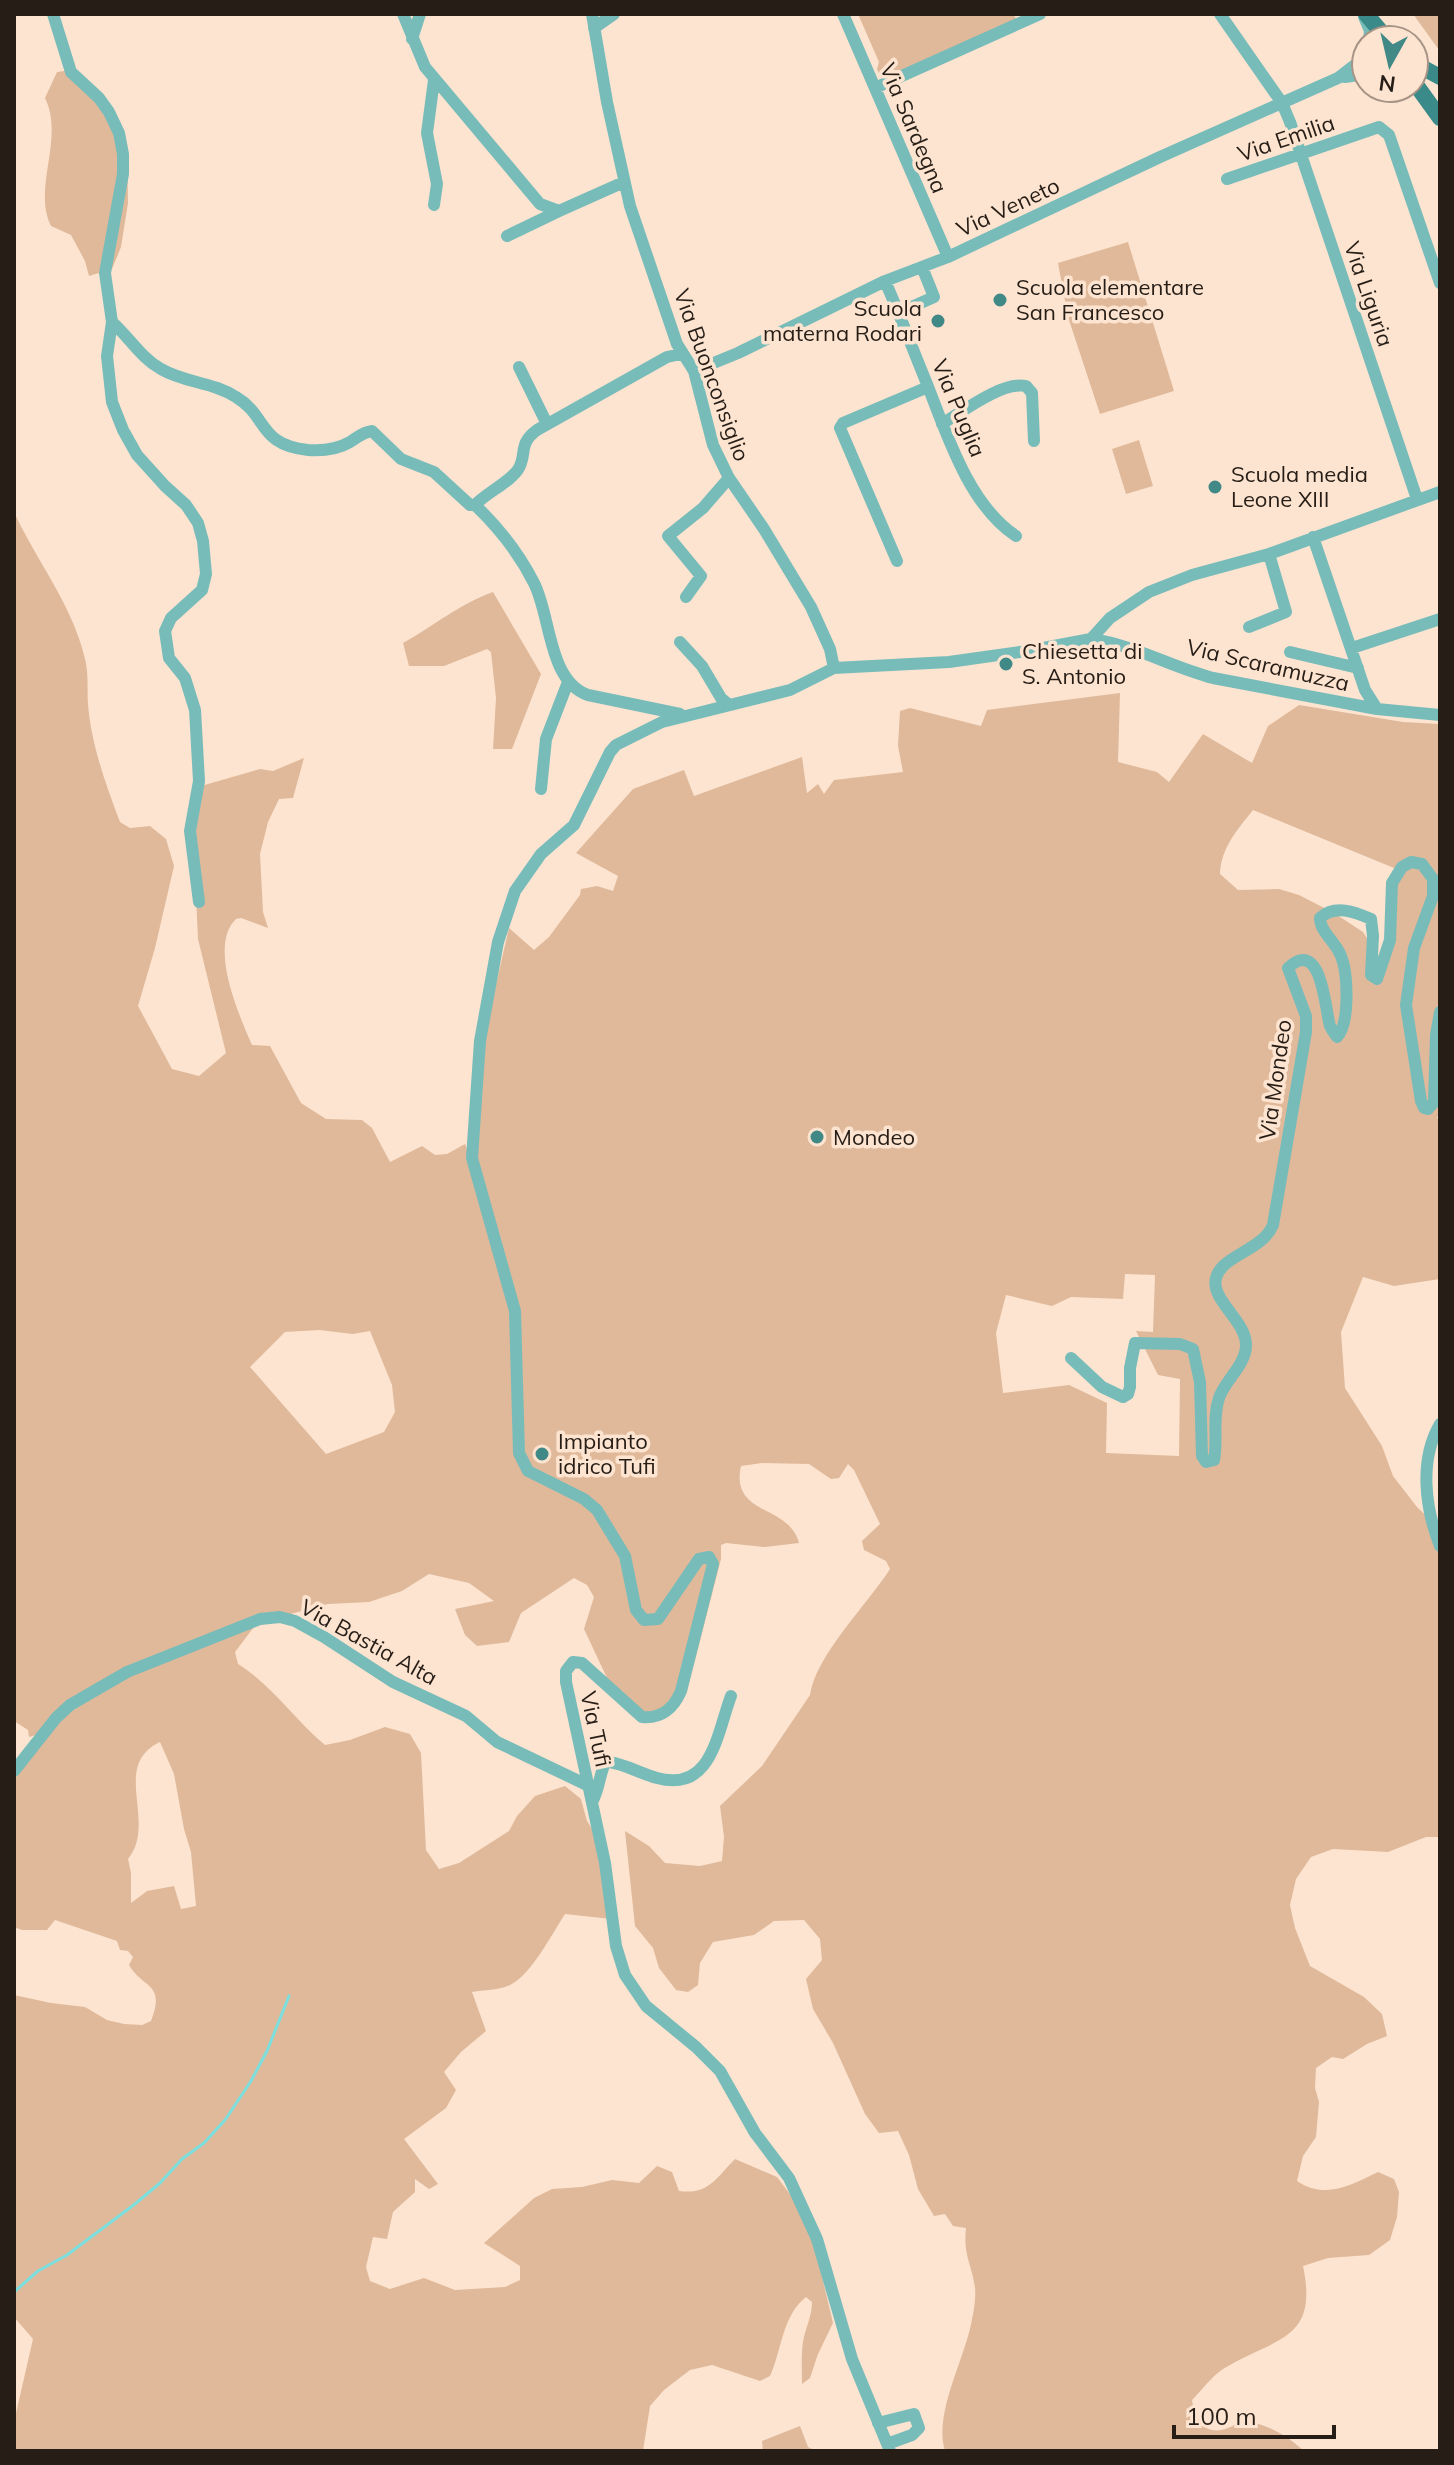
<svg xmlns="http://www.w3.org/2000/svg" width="1454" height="2465" font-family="Mulish,sans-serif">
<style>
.green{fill:#dfb99a;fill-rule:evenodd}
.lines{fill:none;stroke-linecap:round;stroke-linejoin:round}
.stream{stroke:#7ddfdd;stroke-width:3}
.minor{stroke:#78bcba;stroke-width:12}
.major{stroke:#398a89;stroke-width:16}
.poi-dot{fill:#418987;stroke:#fde4d0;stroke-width:3}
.labels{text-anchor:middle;stroke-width:7;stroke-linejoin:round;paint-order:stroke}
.street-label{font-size:22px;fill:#261d16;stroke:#fde4d0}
.poi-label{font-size:22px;fill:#261d16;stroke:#fde4d0;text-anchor:start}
</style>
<rect width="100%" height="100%" fill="#fde4d0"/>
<path class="green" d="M858,14H1013L1017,20L883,83L877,69L879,62Z
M1413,14H1440V52L1439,50Z
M71,70L127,144L128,203L121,247L112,269L89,276L85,261L71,235L51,226C32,188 65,139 45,98L57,72Z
M1128,242L1174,391L1100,414L1068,317L1058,263Z
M1139,440L1153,486L1126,494L1112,449Z
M14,512C36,560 71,603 84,655C89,672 87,687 88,704C91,744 106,785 120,822L130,828L150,826L166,839L174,866L155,948L138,1006L172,1069L199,1076L226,1053L198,939L193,832L201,786L260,769L273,771L304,758L293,798L279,799L268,822L260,854L263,912L268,928L241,918L236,919C208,946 239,1015 252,1045L270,1046L301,1103L326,1119L362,1120L372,1128L390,1162L422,1146L435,1155L447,1154L465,1144L467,1149L479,1058L509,928L534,950L549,937L580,895L581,889L597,886L613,891L618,876L576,853L633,789L684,770L694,796L802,757L807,793L818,784L824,794L834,780L903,772L898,746L900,711L910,708L981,726L987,710L1120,693L1118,762L1157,772L1169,782L1203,734L1252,763L1268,726L1299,705L1403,722L1440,724V1111L1437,1118L1440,1120V1279L1394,1286L1363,1277L1341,1332L1345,1388L1382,1446L1393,1476L1417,1507L1440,1529V1837H1426L1388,1852L1333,1849L1311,1857L1296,1879L1290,1905L1295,1928L1310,1966L1364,1997L1382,2014L1387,2036L1367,2044L1343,2059L1332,2057L1316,2068L1315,2088L1319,2102L1316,2137L1303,2156L1297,2181C1325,2200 1351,2185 1378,2172L1394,2179L1399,2192L1397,2217L1390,2240L1369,2255L1328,2258L1303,2266C1319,2342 1275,2337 1223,2369C1211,2377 1202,2390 1192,2400C1197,2432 1216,2439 1242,2420C1268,2425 1284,2433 1304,2451H945C933,2413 966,2357 972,2319C974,2310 976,2298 975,2288C972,2264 963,2256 966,2228L953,2226L945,2214L934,2216L918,2189L909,2155L898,2131L879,2133L865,2114L833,2043L813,2009L806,1979L822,1960L820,1939L804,1920L774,1921L754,1935L713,1942L700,1963L698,1985L688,1992L676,1990L659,1968L653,1948L635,1926L625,1831L649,1846L665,1863L700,1866L722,1861L724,1837L720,1806L762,1766L810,1695C816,1655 867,1605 890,1569L886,1561L864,1550L862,1541L880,1524L854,1470L848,1464L839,1478L831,1479L809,1464L762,1463L741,1466C730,1516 789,1504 799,1543L765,1547L726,1543L721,1545V1559L687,1691C679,1708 671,1713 653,1721L615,1695L584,1629L594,1597L587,1585L574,1578L521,1613L509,1642L477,1646L465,1635L455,1609L494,1601L469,1583L429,1574L402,1591L369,1602L328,1604L257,1623L235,1652L238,1664C273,1686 294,1719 325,1745L350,1740L385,1727L410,1734L421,1753L426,1850L439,1869L459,1863L509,1831L517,1816L535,1796L565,1786L581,1799L587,1821L596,1835L611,1919L565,1914C552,1934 531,1975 510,1985C499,1990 484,1990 472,1992L486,2031L461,2052L444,2072L456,2090L446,2108L404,2139L438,2184L429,2189L415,2179V2192L393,2212L387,2239L373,2237L366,2267L370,2281L390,2289L424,2278L455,2290L505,2287L520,2280V2266L484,2243L534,2198L552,2189L582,2187L612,2180L639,2183L657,2166L672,2172L679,2191C709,2195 716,2178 735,2159L777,2177L795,2201L814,2243L833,2323L818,2354L810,2378L802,2384C802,2371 801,2356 803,2342C805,2329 812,2317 812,2302L806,2297C782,2316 782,2350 770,2376L760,2381L712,2365L690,2370L664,2390L650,2406L643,2451H14V2422L33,2339L14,2317V1995L51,2003L85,2007L107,2020L124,2024L142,2025L151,2021C166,1982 143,1989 129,1965L133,1957L128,1951L120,1950L117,1941L55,1920L47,1930H22L14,1927V1776L36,1735L29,1737L28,1730L14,1721ZM1253,810L1394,868L1382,961L1363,932L1334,913L1299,895L1279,889L1238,890L1220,874C1221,848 1237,830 1253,810ZM1125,1274L1155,1275L1153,1332L1136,1331L1158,1375L1180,1379L1179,1456L1106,1453L1107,1403L1069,1385L1003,1393L996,1333L1006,1295L1052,1306L1071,1297L1123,1299ZM319,1330L353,1334L370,1331L392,1385L395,1412L384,1432L326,1454L250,1367L285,1332ZM160,1742L174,1774L184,1829L191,1852L196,1906L181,1909L174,1886L147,1891L131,1903V1873L128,1859C158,1822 110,1766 160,1742Z
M493,592L541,674L512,749H493L496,698L491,652L487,649L444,666H409L403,643C434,626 459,604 493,592Z
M800,2426L808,2447L816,2451H763L762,2441Z"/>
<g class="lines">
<path class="stream" d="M14,2292L38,2271L67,2255L135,2204L160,2183L182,2159L204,2143L225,2120L251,2081L267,2051L289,1996"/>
<path class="minor" d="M53,14L71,72L99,98L109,112L119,133L123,154V174L105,273L112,322L107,356L112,402L123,430L137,455L165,486L186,505L198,523L203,541L206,574L202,590L171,618L165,631L169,658L185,678L195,710L199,781L190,831L199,902
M403,14L425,67L540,204L559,211L624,182
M592,14L607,102L630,206L677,344L694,371L713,445L729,478L764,529L811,607L830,649L834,668
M843,14L948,257
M1220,14L1282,103L1290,122L1417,499
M1364,17L1370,31L1369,40
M594,28L614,14
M412,39L420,14
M1345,77L1366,74
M875,88L1040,14
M1227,179L1379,127L1389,135L1440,283
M434,205L437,184L427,133L434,80
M507,236L559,211
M885,281C900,315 913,350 927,384C947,435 969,505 1016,536
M898,313L934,297L922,267
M112,322C129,337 141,358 161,369C185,383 213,382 236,397C268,416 258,445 308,450C322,451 338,449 350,442C358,437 363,432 372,431L401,459L434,472L470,505H475C486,493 512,481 519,468C527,453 518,444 537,430L667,357L681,354
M519,367L547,424
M694,371L738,353L885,281L948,257L1160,157L1338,78L1360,61L1366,52
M942,424C962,412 1002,381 1026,386L1032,393L1034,441
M475,505C498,527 520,555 534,583C551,616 548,681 588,695L680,714
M1313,537L1365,690L1377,709
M897,561L840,428L843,423L928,387
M686,597L701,576L668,536L703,508L729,478
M1249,627L1286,612L1269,554
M1091,639C1134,645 1172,667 1213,678L1377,709L1440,715
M680,642L702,666L721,698L729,705
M1352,648L1440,619
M1290,652L1358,668
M541,789L546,739L568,682
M1071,1358L1102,1387L1123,1397L1128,1394L1130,1387V1368L1135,1343L1180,1344L1193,1349L1200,1382L1202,1456L1206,1462L1214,1460C1218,1440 1212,1419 1219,1398C1225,1380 1247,1364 1246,1344C1245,1320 1210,1299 1216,1278C1222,1255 1262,1251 1273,1225L1306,1032V1016L1288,968C1322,936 1325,1010 1330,1026C1332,1030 1334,1033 1337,1037C1350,1024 1348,973 1341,956C1336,942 1320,932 1320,918C1335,904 1355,912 1371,919L1373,936L1371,975L1377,979L1390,940L1392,883L1402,867L1411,862L1422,864L1433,879V896L1414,948L1406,1005L1421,1101L1424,1108L1428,1109L1434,1102L1436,1035L1440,1012
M1440,1424C1419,1460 1425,1508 1440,1546
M14,1771L56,1718L70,1705L127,1672L260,1619L280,1617L295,1621L324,1637L393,1682L466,1716L497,1742L587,1785
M592,1802C599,1791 599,1776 605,1763L609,1762C625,1764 641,1774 657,1778C712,1793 717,1733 731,1696
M878,2423L914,2414L919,2428L912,2435L887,2444
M890,2451L852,2359L817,2239L789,2178L755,2133L720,2071L696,2047L646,2006L625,1975L616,1946L605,1863L566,1682V1671L573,1662L582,1663L642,1717C661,1719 674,1708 681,1691L713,1564L709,1557L699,1559L658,1619L644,1620L636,1610L625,1556L597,1510L584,1499L528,1471L519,1453L515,1311L472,1158L480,1041L498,942L515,891L541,854L574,825L610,752L616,745L662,722L790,690L834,668L949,662L1027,651L1091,639L1110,618L1149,592L1192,575L1269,554L1440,492"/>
<path class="major" d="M1366,14L1388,40
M1414,63L1440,77
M1414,82L1440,118"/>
</g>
<g class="poi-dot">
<circle cx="1000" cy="300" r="8"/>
<circle cx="938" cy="321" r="8"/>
<circle cx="1215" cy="487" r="8"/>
<circle cx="1006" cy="664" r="8"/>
<circle cx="817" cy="1137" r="8"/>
<circle cx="542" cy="1454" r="8"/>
</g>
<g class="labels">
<g class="street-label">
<text transform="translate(914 128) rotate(67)" y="8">Via Sardegna</text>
<text transform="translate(1286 138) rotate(-19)" y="8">Via Emilia</text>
<text transform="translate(1008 207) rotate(-25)" y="8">Via Veneto</text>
<text transform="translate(1369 294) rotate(71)" y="8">Via Liguria</text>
<text transform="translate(712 375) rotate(70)" y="8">Via Buonconsiglio</text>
<text transform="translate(959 408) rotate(67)" y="8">Via Puglia</text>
<text transform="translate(1268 665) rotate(13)" y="8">Via Scaramuzza</text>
<text transform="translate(1275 1080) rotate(-82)" y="8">Via Mondeo</text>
<text transform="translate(369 1642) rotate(29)" y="8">Via Bastia Alta</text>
<text transform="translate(596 1729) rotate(78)" y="8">Via Tufi</text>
</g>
<g class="poi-label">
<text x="1016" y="295">Scuola elementare<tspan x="1016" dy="25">San Francesco</tspan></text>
<text x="922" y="316" text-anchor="end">Scuola<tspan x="922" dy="25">materna Rodari</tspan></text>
<text x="1231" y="482">Scuola media<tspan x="1231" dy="25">Leone XIII</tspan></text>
<text x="1022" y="659">Chiesetta di<tspan x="1022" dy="25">S. Antonio</tspan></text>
<text x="833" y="1145">Mondeo</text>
<text x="558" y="1449">Impianto<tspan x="558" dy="25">idrico Tufi</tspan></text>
</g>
</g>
<rect width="1454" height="2465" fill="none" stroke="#261d16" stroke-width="32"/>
<g transform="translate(1390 64) rotate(188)"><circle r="38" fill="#fde4d0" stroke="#a79486" stroke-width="2"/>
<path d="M0-6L14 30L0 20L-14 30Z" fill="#418987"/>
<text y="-12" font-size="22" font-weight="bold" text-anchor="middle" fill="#261d16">N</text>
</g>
<path d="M1174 2425v12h160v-12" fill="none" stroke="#261d16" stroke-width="4"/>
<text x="1186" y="2425" font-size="24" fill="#261d16" stroke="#fde4d0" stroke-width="6" paint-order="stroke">100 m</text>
</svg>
